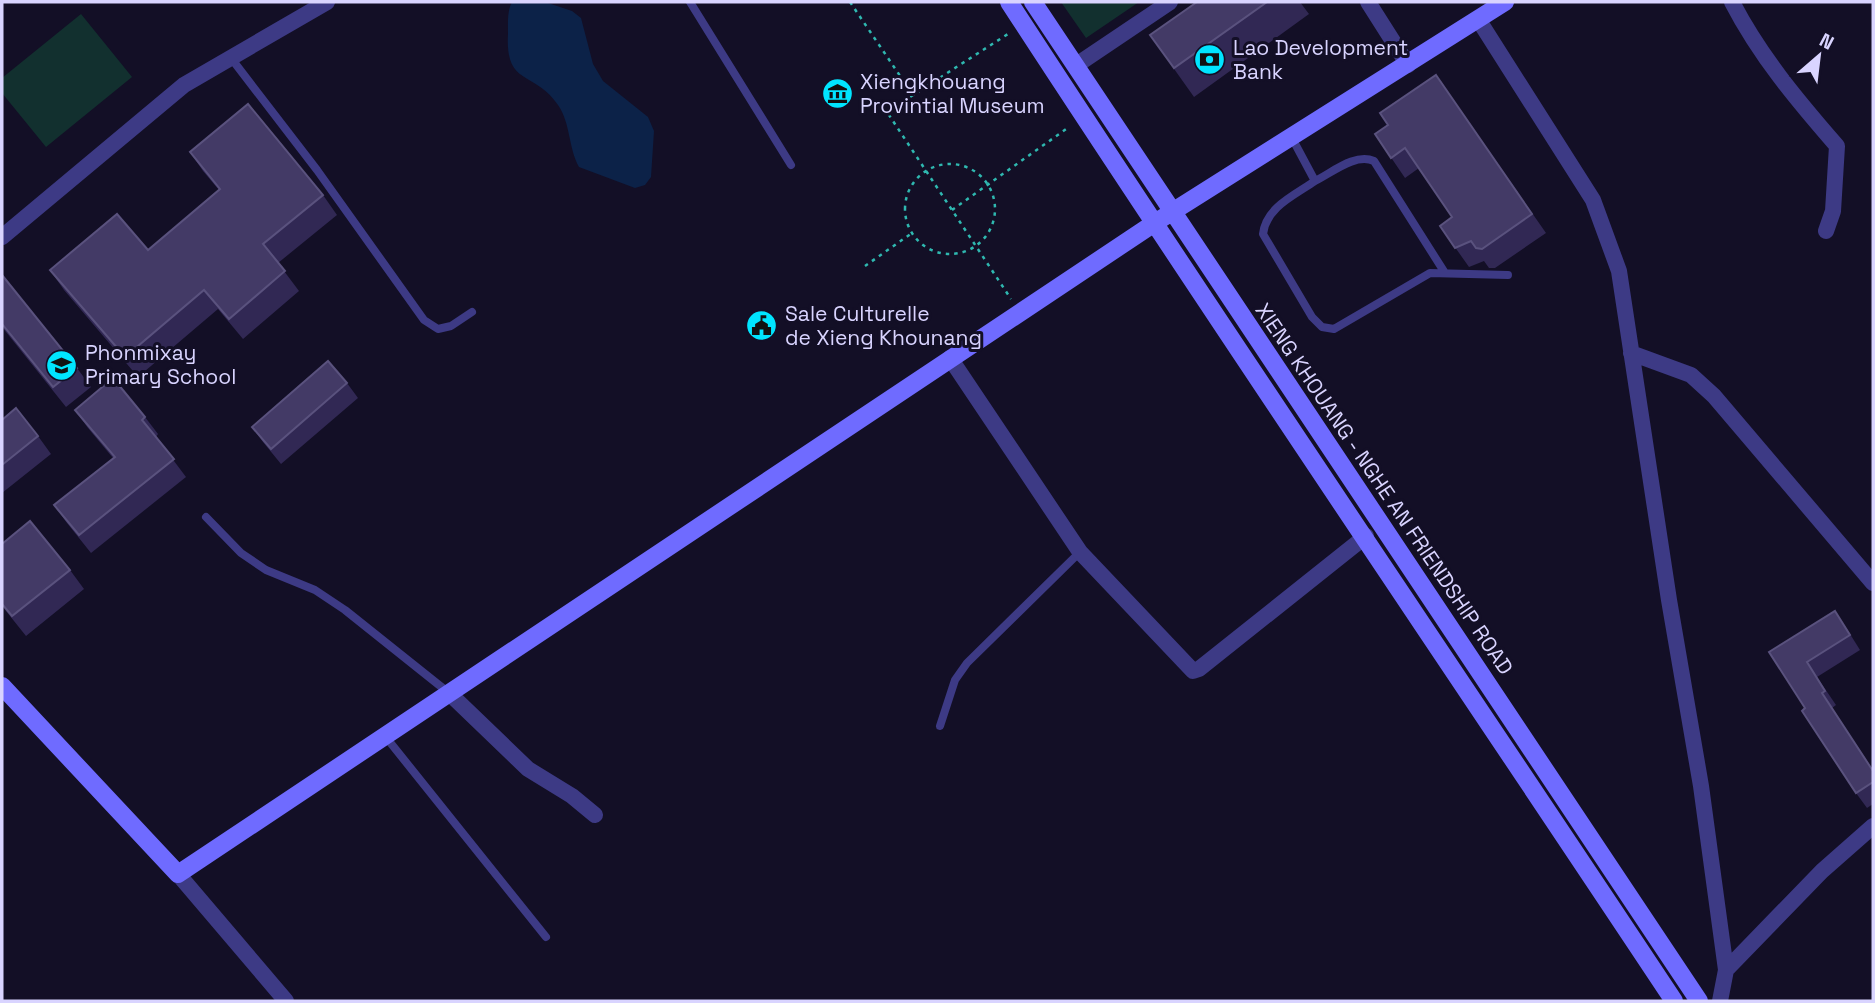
<svg xmlns="http://www.w3.org/2000/svg" width="1875" height="1003" font-family="'Space Grotesk',sans-serif">
<style>
.green{fill:#12302f}
.water{fill:#0c2248}
.lines{fill:none;stroke-linecap:round;stroke-linejoin:round}
.path{stroke:#2fb8b0;stroke-width:2.5;stroke-dasharray:3.5 5;stroke-linecap:butt}
.lane{stroke:#3d3a85;stroke-width:8}
.street{stroke:#3d3a85;stroke-width:16}
.secondary{stroke:#6f6bff;stroke-width:18}
.wall{fill:#312854}
.building{fill:#433a66;stroke:#5a527e;stroke-width:2}
.labels{text-anchor:middle;stroke-width:6;stroke-linejoin:round;paint-order:stroke}
.poi-label{font-size:21px;fill:#d9d4ff;stroke:#130f26;text-anchor:start}
.street-label{font-size:21px;fill:#d9d4ff;stroke:#130f26}
</style>
<rect width="100%" height="100%" fill="#130f26"/>
<path class="green" d="M1061,2H1139L1086,38Z
M81,14L132,77L46,147L2,93V78Z"/>
<path class="water" d="M512,2H545L572,11L581,18L593,64L603,81L648,117L654,131L651,177L645,185L635,188L579,167C568,147 571,124 558,105C534,70 505,87 508,34C508,24 507,11 512,2Z"/>
<g class="lines">
<path class="path" d="M850,2L913,95L1011,32
M913,95L887,112L1011,299
M905 209a45 45 0 1 1 90 0a45 45 0 1 1-90 0Z
M952,210L1069,127
M865,266L912,233"/>
<path class="lane" d="M690,2L791,165
M231,58L317,170L424,320L438,329L451,326L472,312
M1292,138L1315,181C1295,195 1266,207 1263,234L1312,317L1322,327L1334,329L1430,273L1508,275
M1315,181C1333,172 1355,153 1374,161L1445,273
M206,517L241,553L266,570L315,590L345,610L449,693
M940,726L955,680L967,663L1080,552
M385,736L546,937"/>
<path class="street" d="M1368,2L1408,65
M1732,2C1760,56 1797,100 1837,146L1833,211L1826,231
M1478,19L1593,200L1619,271L1669,600L1701,786L1726,970L1720,1001
M1075,66L1170,2
M2,237L184,85L327,2
M1631,353L1691,375L1714,396L1873,583
M950,358L1080,552L1193,671L1199,669L1366,536
M449,693L528,769L572,796L595,815
M178,874L286,1001
M1726,970L1822,871L1873,826"/>
<path class="secondary" d="M1009,2C1227,337 1453,668 1674,1001
M1033,2L1699,1001
M2,686L178,874L1153,224L1505,2"/>
</g>
<path class="wall" d="M1197,2H1300L1309,14L1194,97L1150,35Z
M1436,75L1546,233L1495,268H1489L1484,261L1469,267L1440,226L1452,217L1419,168L1405,178L1375,134L1388,125Z
M190,152L323,195L337,215L278,263L299,291L243,339L218,309L138,377L64,290L50,270L148,250L219,190L203,171Z
M2,275L77,368L91,387L66,407L2,327Z
M347,383L358,398L281,464L263,442L252,427Z
M75,410L145,417L158,434L156,437L186,477L91,553L67,523L54,505L113,458L88,428Z
M2,420L38,436L51,454L2,493Z
M2,544L70,570L84,589L26,636L2,606Z
M1845,626L1860,650L1817,677L1836,705L1832,708L1873,770V804L1867,808L1856,793L1805,708L1769,652Z"/>
<path class="building" d="M1197,2H1267L1174,68L1150,35Z
M1436,75L1532,214L1482,249L1476,248L1471,241L1455,248L1440,226L1452,217L1405,148L1391,158L1375,134L1388,125L1380,113Z
M248,104L323,195L263,244L285,271L229,319L204,290L125,357L50,270L117,214L148,250L220,189L190,152Z
M2,275L77,368L53,387L2,324Z
M328,361L347,383L271,449L252,427Z
M113,378L145,417L142,420L174,459L79,535L54,505L115,457L75,410Z
M16,408L38,436L2,465V420Z
M30,521L70,570L12,616L2,604V544Z
M1835,611L1850,635L1807,662L1825,691L1822,693L1873,771V782L1856,793L1802,711L1805,708L1769,652Z"/>
<defs>
<symbol id="bank-disc" viewBox="-11 -11 22 22"><circle r="9.5" fill="#00e5ff" stroke="#130f26"/><path d="M-6-4H6V4H-6ZM0-2.3a2.3 2.3 0 1 0 0 4.6a2.3 2.3 0 1 0 0-4.6Z" fill="#111"/></symbol>
<symbol id="museum-disc" viewBox="-11 -11 22 22"><circle r="9.5" fill="#00e5ff" stroke="#130f26"/><path d="M0-6L6-3V-2H-6V-3ZM-5-1h2V3h-2ZM-1-1h2V3h-2ZM3-1h2V3H3ZM-6 4H6V6H-6Z" fill="#111"/></symbol>
<symbol id="civic-disc" viewBox="-11 -11 22 22"><circle r="9.5" fill="#00e5ff" stroke="#130f26"/><path d="M-.6-6.5H3V-4.5H.6V-3L4-1V1h2V6H-6V1h2V-1L-.6-3ZM-1.2 2.5V6h2.4V2.5Z" fill="#111"/></symbol>
<symbol id="school-disc" viewBox="-11 -11 22 22"><circle r="9.5" fill="#00e5ff" stroke="#130f26"/><path d="M0-5L7-2L0 1L-7-2ZM-4 1L0 2.5L4 1V4Q0 6-4 4Z" fill="#111"/></symbol>
</defs>
<g fill-rule="evenodd">
<use href="#bank-disc" x="1192" y="42" width="35" height="35"/>
<use href="#museum-disc" x="820" y="76" width="35" height="35"/>
<use href="#civic-disc" x="744" y="308" width="35" height="35"/>
<use href="#school-disc" x="44" y="348" width="35" height="35"/>
</g>
<g class="labels">
<g class="poi-label">
<text x="1233" y="55">Lao Development<tspan x="1233" dy="24">Bank</tspan></text>
<text x="860" y="89">Xiengkhouang<tspan x="860" dy="24">Provintial Museum</tspan></text>
<text x="785" y="321">Sale Culturelle<tspan x="785" dy="24">de Xieng Khounang</tspan></text>
<text x="85" y="360">Phonmixay<tspan x="85" dy="24">Primary School</tspan></text>
</g>
<g class="street-label">
<text transform="translate(1384 489) rotate(56)" y="7">XIENG KHOUANG - NGHE AN FRIENDSHIP ROAD</text>
</g>
</g>
<rect width="1875" height="1003" fill="none" stroke="#d9d4ff" stroke-width="7"/>
<g transform="translate(1819 56) rotate(28)" stroke="#130f26" stroke-width="5" paint-order="stroke">
<path d="M0-5L12 26L0 18L-12 26Z" fill="#d9d4ff"/>
<text y="-10" font-size="19" font-weight="bold" text-anchor="middle" fill="#d9d4ff">N</text>
</g>
</svg>
